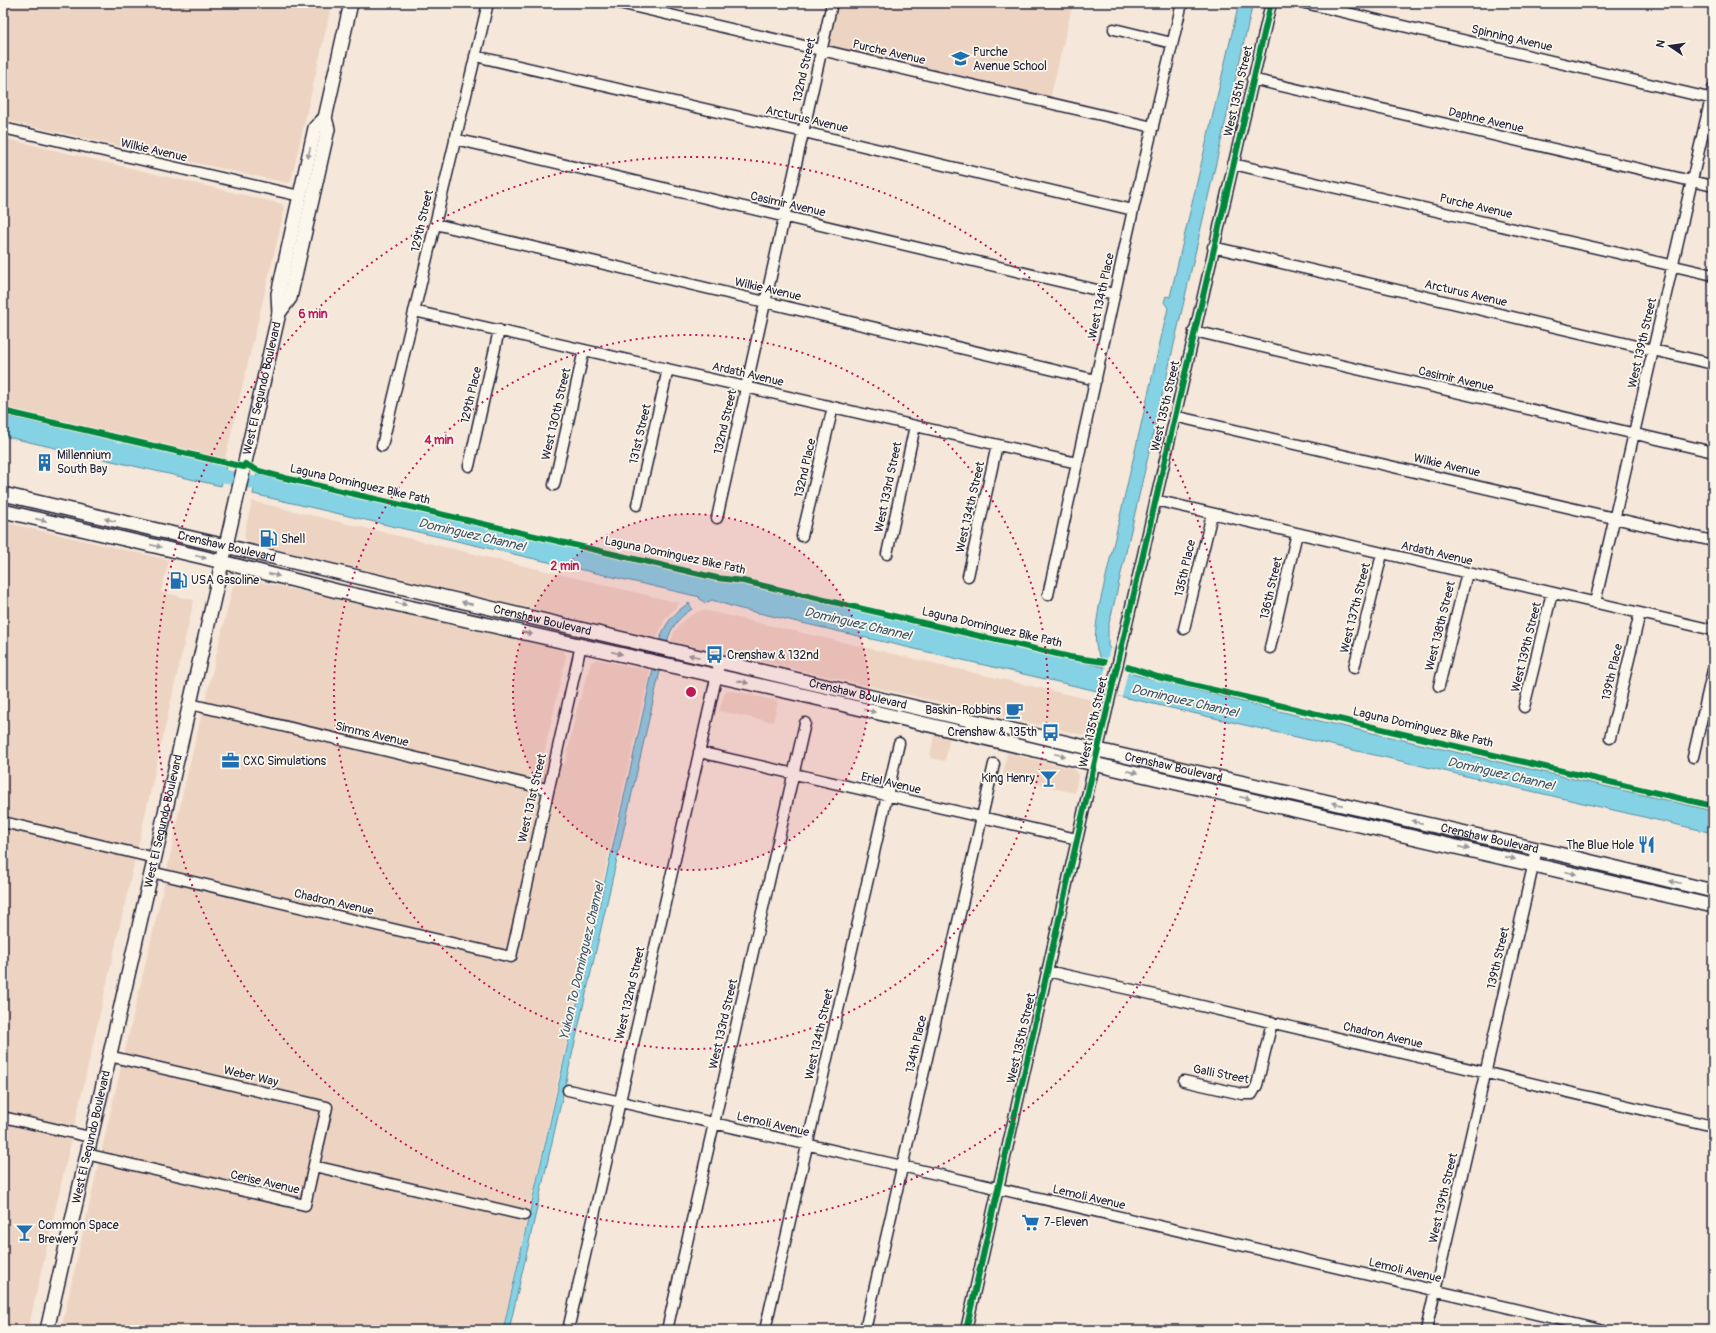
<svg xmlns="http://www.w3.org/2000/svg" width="1716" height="1333" font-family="Pangolin,sans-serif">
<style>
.built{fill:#edd4c2}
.water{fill:#85d2e4;stroke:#5d8ca0}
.pier{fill:#f5e7d9}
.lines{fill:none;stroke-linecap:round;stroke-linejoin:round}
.river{stroke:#85d2e4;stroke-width:13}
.minor-casing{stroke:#22223b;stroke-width:13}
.major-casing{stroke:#22223b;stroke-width:16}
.minor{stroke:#fbf7ec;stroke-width:10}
.major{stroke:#fbf7ec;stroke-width:13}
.cycleway-casing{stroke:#fbf7ec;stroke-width:8}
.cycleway{stroke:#00873e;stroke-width:6}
.oneway{fill:#99979c}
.ring{fill:none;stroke:#c2185b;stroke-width:2;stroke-dasharray:2 4}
.labels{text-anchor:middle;stroke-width:3.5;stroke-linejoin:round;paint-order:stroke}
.street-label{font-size:12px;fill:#22223b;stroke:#fbf7ec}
.poi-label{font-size:12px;fill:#22223b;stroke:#fbf7ec;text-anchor:start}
.water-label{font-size:13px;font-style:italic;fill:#40576e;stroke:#fbf7ec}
.centre{fill:#c2185b;stroke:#fbf7ec;stroke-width:2}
.ring-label{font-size:12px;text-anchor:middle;font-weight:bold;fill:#c2185b;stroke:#fbf7ec;stroke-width:3.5;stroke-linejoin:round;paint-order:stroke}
</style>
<rect width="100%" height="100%" fill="#f5e7d9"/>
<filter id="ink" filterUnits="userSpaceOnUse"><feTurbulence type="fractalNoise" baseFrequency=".025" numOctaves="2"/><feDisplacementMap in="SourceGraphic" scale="8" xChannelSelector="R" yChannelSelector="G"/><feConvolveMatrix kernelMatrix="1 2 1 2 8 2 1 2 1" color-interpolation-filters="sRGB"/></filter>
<g filter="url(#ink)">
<path class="built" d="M3,3H332L291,181L287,183L3,120Z
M832,3H1073L1049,103L822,50Z
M3,138L282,204L285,208L225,459L3,408Z
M252,501L680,603L665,619L657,638L250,543L245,539L244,535Z
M3,522L169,560L161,592L194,600L28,1330H3Z
M242,578L562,649L566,656L543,758L554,759L565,764L576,713L591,662L597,659L650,671L502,1330H61L100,1157L166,876L182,796L234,582Z
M703,610L1096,701L1089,731L1083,735L671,641L674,632L684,620L697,612Z
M728,690L778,701L773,722L719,711L725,692Z
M935,727L951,730L945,761L930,758Z
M1007,753L1074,769L1078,775L1075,793L1003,776Z"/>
<path class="water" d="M1239,3H1253L1113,608L1108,627V646L1126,669V672L1132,674L1311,719L1713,811V833L737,608L712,600L705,603L699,598L700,597L253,494L257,474L716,580L742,583L1108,668C1105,663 1101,659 1099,655C1092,641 1097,622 1099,607L1168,308L1164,302L1166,296L1170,297Z
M3,415L226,466L221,486L3,436Z
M689,603L692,609C679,617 671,627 667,642L660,640C664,624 675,612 689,603Z
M653,669L660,671L509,1330H503Z"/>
<path class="pier" d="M1110,648L1128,671L1122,697L1100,692L1106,665L1101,658L1107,660Z"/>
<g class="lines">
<path class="river" d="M207,472L272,487"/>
<defs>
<path id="minor" d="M619,3L1153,127
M1305,3L1713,99
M1114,29L1172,43
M475,56L804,132L1133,210
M1252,79L1713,186
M3,128L300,196
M455,139L1114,294
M1233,164L1713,275
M435,224L1096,380
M1213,247L1713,364
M414,311L1077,463
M1194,331L1713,452
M1174,416L1713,541
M382,446L488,3
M469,466L499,330
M554,485L584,350
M1155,500L1713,630
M637,505L668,369
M717,518L832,3
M802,536L833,407
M887,554L915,426
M968,576L997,445
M1048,595L1133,210L1182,3
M1595,603L1713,89
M1184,629L1212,514
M1270,648L1297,533
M1354,668L1382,554
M1439,686L1467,573
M190,704L547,789
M1524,707L1552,593
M1610,738L1640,613
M699,752L1077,839
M1693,757L1713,670
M3,822L155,858
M151,872L511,957L581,645
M1047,971L1142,992L1713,1126
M1184,1081L1242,1094H1252L1257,1085L1272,1022
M568,1090L902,1166L1604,1330
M3,1117L90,1137
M86,1154L305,1205L327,1107L109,1056
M314,1166L524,1215
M568,1330L720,661
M667,1330L805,723
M765,1330L899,743
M865,1330L994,764
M966,1330L1084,809L1271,3
M1426,1330L1537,849"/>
<g id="major">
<path d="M279,313L290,298L328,129L325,118L351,3"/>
<path id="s1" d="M3,494L1098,750L1559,854L1713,891"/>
<path d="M3,511L202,557L337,591L811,697L1094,764L1713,906"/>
<path id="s2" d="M47,1330L279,313L278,294L315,128L325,118"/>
</g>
</defs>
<use href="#minor" class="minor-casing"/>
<use href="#major" class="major-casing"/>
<use href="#minor" class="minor"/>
<use href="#major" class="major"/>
<defs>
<path id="cycleway" d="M3,411L244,467
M245,464L259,471L285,478L717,578L743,581L1070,657L1104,662
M1128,667L1158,677L1713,806
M966,1330L1084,809L1271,3"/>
</defs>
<use href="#cycleway" class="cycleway-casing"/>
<use href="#cycleway" class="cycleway"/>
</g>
<defs><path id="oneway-solid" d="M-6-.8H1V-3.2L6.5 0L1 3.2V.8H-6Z"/></defs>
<g class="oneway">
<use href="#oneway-solid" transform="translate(309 153) rotate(103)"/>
<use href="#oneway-solid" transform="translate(41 520) rotate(13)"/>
<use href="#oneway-solid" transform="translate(110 520) rotate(-167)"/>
<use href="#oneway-solid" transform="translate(156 546) rotate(13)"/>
<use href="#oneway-solid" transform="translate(201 557) rotate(14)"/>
<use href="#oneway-solid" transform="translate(274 575) rotate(13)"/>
<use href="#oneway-solid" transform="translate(467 603) rotate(-167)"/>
<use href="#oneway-solid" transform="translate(401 604) rotate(12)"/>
<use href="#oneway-solid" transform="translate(527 633) rotate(13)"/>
<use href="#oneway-solid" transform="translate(617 653) rotate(13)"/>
<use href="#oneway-solid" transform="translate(694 656) rotate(-167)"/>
<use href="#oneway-solid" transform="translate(743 682) rotate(13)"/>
<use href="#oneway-solid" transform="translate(870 711) rotate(14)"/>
<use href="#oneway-solid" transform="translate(1060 755) rotate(12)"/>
<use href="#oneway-solid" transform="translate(1132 772) rotate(13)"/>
<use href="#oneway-solid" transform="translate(1245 798) rotate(13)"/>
<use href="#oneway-solid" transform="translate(1337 804) rotate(-167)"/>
<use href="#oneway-solid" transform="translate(1417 822) rotate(-167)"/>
<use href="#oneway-solid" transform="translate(1464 848) rotate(13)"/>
<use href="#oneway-solid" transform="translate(1510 858) rotate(13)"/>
<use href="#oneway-solid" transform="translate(1571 873) rotate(14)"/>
<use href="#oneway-solid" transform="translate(1675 882) rotate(-168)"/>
</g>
</g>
<circle cx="691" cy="692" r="178" fill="#c2185b" fill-opacity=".12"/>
<g class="ring">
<circle cx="691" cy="692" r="178"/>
<circle cx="691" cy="692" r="357"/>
<circle cx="691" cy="692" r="535"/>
</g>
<defs>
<symbol id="school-bare" viewBox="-9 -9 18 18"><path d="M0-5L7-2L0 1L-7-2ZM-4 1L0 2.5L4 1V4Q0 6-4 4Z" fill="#1f6fb2" stroke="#fbf7ec" stroke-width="2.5" paint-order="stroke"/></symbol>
<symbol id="building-bare" viewBox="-9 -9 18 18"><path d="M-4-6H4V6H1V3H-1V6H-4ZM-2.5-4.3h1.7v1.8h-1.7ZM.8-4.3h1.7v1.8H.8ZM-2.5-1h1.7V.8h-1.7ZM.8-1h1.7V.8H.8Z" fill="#1f6fb2" stroke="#fbf7ec" stroke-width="2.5" paint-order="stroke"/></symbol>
<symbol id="fuel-bare" viewBox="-9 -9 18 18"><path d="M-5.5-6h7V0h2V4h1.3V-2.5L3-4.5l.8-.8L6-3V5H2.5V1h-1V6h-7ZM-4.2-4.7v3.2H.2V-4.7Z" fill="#1f6fb2" stroke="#fbf7ec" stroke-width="2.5" paint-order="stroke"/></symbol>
<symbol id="bus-bare" viewBox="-9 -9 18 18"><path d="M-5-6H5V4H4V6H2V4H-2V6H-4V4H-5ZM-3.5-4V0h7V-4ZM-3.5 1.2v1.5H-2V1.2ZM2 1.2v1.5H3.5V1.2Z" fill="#1f6fb2" stroke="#fbf7ec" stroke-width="2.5" paint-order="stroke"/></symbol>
<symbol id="cafe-bare" viewBox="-9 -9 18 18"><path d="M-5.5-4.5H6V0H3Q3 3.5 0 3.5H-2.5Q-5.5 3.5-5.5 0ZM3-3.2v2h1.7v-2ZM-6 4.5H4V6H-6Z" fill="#1f6fb2" stroke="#fbf7ec" stroke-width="2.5" paint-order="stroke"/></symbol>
<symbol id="office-bare" viewBox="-9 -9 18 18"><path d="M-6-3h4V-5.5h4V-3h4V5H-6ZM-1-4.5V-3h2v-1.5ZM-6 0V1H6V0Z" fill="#1f6fb2" stroke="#fbf7ec" stroke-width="2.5" paint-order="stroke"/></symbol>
<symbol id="bar-bare" viewBox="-9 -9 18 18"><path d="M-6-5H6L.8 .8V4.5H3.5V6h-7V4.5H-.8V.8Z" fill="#1f6fb2" stroke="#fbf7ec" stroke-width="2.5" paint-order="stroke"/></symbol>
<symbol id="restaurant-bare" viewBox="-9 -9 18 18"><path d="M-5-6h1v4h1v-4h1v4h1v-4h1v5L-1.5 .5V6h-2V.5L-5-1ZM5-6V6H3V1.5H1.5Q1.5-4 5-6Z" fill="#1f6fb2" stroke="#fbf7ec" stroke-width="2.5" paint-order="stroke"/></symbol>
<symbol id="supermarket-bare" viewBox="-9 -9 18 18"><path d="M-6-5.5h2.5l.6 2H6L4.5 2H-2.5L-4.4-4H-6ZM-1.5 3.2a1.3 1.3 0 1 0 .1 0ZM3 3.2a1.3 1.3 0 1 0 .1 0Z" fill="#1f6fb2" stroke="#fbf7ec" stroke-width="2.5" paint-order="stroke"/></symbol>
</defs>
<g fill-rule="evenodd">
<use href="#school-bare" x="948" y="46" width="25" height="25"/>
<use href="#building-bare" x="32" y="450" width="25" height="25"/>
<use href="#fuel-bare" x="256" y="526" width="25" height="25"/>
<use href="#fuel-bare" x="166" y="568" width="25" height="25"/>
<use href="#bus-bare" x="702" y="642" width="25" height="25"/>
<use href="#cafe-bare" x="1002" y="698" width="25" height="25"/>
<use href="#bus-bare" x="1038" y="720" width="25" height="25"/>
<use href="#office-bare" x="218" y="748" width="25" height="25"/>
<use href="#bar-bare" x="1036" y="766" width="25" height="25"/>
<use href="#restaurant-bare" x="1634" y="832" width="25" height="25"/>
<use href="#supermarket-bare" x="1018" y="1210" width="25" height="25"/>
<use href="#bar-bare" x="12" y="1220" width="25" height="25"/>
</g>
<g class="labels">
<g class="street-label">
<text transform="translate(1512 38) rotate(13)" y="4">Spinning Avenue</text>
<text transform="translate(889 52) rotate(13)" y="4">Purche Avenue</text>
<text transform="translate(804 70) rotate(-77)" y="4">132nd Street</text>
<text transform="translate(1238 91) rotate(-77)" y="4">West 135th Street</text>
<text transform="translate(807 119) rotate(13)" y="4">Arcturus Avenue</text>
<text transform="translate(1486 120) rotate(13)" y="4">Daphne Avenue</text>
<text transform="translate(154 150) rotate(13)" y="4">Wilkie Avenue</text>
<text transform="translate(788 204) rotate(13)" y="4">Casimir Avenue</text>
<text transform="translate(1476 206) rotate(13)" y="4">Purche Avenue</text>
<text transform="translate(422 221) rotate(-77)" y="4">129th Street</text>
<text transform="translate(768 289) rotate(13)" y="4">Wilkie Avenue</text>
<text transform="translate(1466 293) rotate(13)" y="4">Arcturus Avenue</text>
<text transform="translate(1101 296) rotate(-78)" y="4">West 134th Place</text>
<text transform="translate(1642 343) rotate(-77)" y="4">West 139th Street</text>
<text transform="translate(748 374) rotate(13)" y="4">Ardath Avenue</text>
<text transform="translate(1456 379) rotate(13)" y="4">Casimir Avenue</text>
<text dy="4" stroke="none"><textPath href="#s2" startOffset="966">West El Segundo Boulevard</textPath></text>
<text transform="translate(471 395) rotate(-77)" y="4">129th Place</text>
<text transform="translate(1165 406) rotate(-77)" y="4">West 135th Street</text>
<text transform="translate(556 414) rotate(-77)" y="4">West 130th Street</text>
<text transform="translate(725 422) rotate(-77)" y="4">132nd Street</text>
<text transform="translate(640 434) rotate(-77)" y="4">131st Street</text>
<text transform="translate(1447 465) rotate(13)" y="4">Wilkie Avenue</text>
<text transform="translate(805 468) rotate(-77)" y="4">132nd Place</text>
<text transform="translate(360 484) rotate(13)" y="4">Laguna Dominguez Bike Path</text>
<text transform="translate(888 487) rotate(-78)" y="4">West 133rd Street</text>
<text transform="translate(970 507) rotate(-77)" y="4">West 134th Street</text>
<text dy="4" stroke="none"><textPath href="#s1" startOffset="230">Crenshaw Boulevard</textPath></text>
<text transform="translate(1437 553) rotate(13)" y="4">Ardath Avenue</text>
<text transform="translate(675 555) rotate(12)" y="4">Laguna Dominguez Bike Path</text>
<text transform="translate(1185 568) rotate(-77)" y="4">135th Place</text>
<text transform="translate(1271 588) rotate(-77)" y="4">136th Street</text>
<text transform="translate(1355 608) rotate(-76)" y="4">West 137th Street</text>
<text dy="4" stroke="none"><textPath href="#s1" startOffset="554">Crenshaw Boulevard</textPath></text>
<text transform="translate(1440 626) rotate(-76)" y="4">West 138th Street</text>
<text transform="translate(992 627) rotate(13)" y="4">Laguna Dominguez Bike Path</text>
<text transform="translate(1526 647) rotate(-76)" y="4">West 139th Street</text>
<text transform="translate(1612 672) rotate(-77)" y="4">139th Place</text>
<text dy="4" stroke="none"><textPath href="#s1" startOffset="878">Crenshaw Boulevard</textPath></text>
<text transform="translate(1093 722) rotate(-77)" y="4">West 135th Street</text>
<text transform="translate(1423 727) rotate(13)" y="4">Laguna Dominguez Bike Path</text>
<text transform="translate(372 734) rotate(13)" y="4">Simms Avenue</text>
<text dy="4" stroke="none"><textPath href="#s1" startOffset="1202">Crenshaw Boulevard</textPath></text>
<text transform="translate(891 783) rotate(13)" y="4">Eriel Avenue</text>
<text transform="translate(532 798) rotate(-77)" y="4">West 131st Street</text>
<text dy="4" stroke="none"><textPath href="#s2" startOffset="522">West El Segundo Boulevard</textPath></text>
<text dy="4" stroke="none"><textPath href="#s1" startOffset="1526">Crenshaw Boulevard</textPath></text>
<text transform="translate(334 902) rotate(13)" y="4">Chadron Avenue</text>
<text transform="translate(1498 958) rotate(-77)" y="4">139th Street</text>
<text transform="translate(630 993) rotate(-77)" y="4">West 132nd Street</text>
<text transform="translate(723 1024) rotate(-77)" y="4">West 133rd Street</text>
<text transform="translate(819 1034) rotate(-77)" y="4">West 134th Street</text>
<text transform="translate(1383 1035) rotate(13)" y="4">Chadron Avenue</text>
<text transform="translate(1021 1038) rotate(-77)" y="4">West 135th Street</text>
<text transform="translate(916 1044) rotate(-77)" y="4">134th Place</text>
<text transform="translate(1221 1074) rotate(11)" y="4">Galli Street</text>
<text transform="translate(251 1076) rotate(13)" y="4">Weber Way</text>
<text transform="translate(773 1124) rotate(13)" y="4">Lemoli Avenue</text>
<text dy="4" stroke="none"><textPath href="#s2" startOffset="198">West El Segundo Boulevard</textPath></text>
<text transform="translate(265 1182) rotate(13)" y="4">Cerise Avenue</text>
<text transform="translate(1089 1197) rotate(13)" y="4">Lemoli Avenue</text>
<text transform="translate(1443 1198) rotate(-77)" y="4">West 139th Street</text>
<text transform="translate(1405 1270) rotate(13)" y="4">Lemoli Avenue</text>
</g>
<g class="poi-label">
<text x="973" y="56">Purche<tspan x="973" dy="14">Avenue School</tspan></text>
<text x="57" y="459">Millennium<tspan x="57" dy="14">South Bay</tspan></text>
<text x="281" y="543">Shell</text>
<text x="191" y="584">USA Gasoline</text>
<text x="727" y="659">Crenshaw &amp; 132nd</text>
<text x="1001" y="714" text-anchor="end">Baskin-Robbins</text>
<text x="1037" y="736" text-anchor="end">Crenshaw &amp; 135th</text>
<text x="243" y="765">CXC Simulations</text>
<text x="1035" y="782" text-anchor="end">King Henry</text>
<text x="1634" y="849" text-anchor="end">The Blue Hole</text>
<text x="1044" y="1226">7-Eleven</text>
<text x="38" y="1229">Common Space<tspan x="38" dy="14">Brewery</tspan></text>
</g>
<g class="water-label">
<text transform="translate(472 534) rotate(13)" y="5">Dominguez Channel</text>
<text transform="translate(858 623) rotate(13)" y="5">Dominguez Channel</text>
<text transform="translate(1185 700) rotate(13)" y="5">Dominguez Channel</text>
<text transform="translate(1501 773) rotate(13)" y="5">Dominguez Channel</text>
<text transform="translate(581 961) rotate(-77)" y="5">Yukon To Dominguez Channel</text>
</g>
</g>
<circle cx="691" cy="692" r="6" class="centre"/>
<g class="ring-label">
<text x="313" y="318">6 min</text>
<text x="439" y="444">4 min</text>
<text x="565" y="570">2 min</text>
</g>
<rect width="1716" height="1333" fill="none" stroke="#fbf7ec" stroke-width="16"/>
<rect x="8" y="8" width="1700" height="1317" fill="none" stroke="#22223b" stroke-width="1.5" filter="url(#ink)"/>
<g transform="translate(1670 46) rotate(283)" stroke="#fbf7ec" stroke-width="3" paint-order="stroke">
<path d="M0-3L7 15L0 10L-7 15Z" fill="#22223b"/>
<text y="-6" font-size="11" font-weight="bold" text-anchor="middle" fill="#22223b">N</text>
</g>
</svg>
